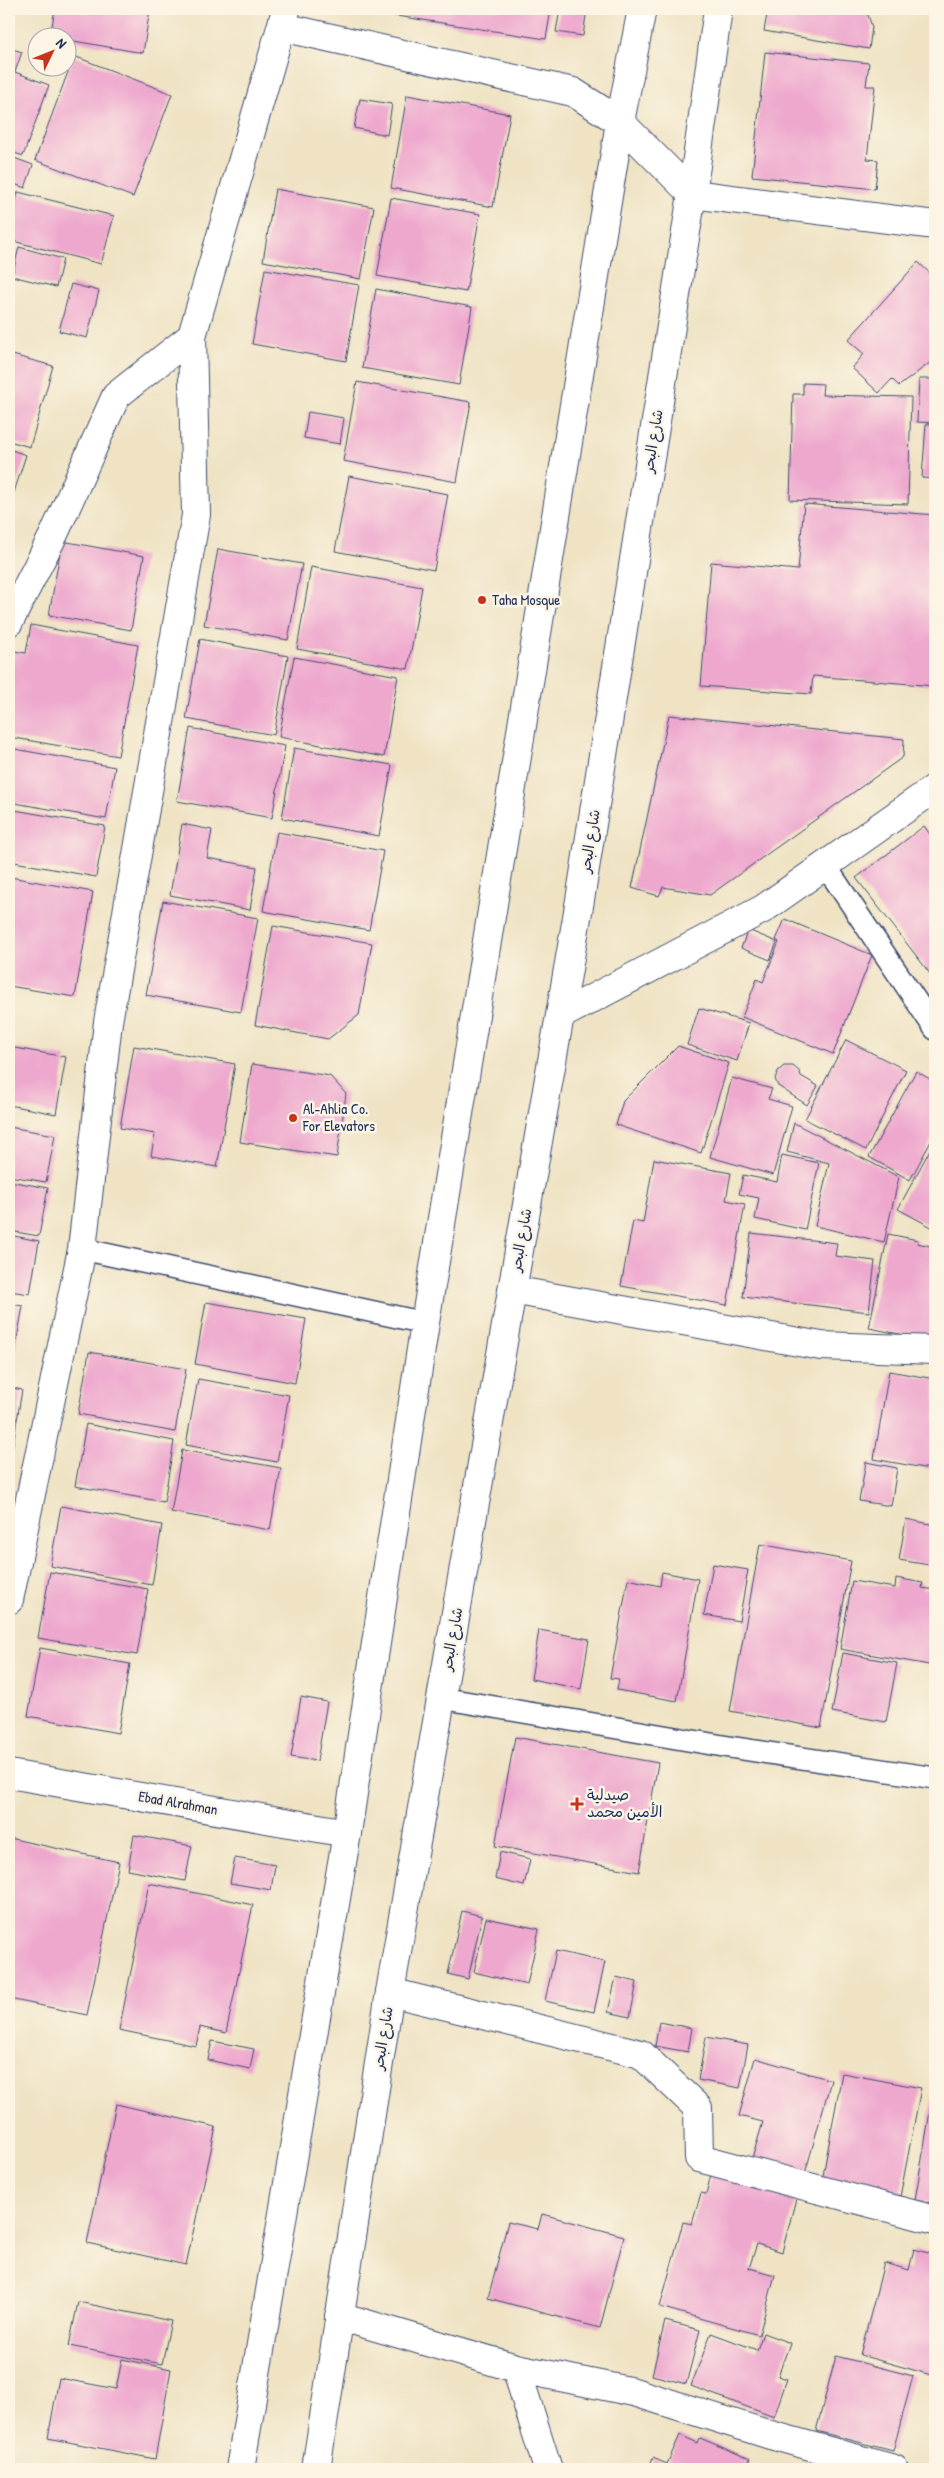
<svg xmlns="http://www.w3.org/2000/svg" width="944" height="2478" font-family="'Patrick Hand','Playpen Sans Arabic',sans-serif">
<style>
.building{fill:#eea8ce}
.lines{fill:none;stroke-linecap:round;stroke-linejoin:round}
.lane-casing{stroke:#3b4a6d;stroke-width:24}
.street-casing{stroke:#3b4a6d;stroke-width:30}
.secondary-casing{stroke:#3b4a6d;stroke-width:30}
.lane{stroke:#fff;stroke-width:21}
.street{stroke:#fff;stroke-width:28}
.secondary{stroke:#fff;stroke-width:28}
.poi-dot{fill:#c8321e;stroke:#fcf5e5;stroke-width:2}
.labels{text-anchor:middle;stroke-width:5;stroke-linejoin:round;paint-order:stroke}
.street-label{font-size:15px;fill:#1b2f5e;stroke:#fcf5e5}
.poi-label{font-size:15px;fill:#1b2f5e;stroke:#fcf5e5;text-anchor:start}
</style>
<rect width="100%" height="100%" fill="#fcf5e5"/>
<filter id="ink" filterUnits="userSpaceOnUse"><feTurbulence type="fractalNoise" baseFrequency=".02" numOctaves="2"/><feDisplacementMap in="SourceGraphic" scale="10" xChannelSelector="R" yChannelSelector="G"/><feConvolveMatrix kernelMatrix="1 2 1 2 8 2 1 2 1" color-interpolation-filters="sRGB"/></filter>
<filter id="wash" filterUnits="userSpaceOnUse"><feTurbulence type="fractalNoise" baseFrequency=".0096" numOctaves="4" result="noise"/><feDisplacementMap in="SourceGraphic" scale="20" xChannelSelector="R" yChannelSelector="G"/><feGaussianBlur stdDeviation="1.12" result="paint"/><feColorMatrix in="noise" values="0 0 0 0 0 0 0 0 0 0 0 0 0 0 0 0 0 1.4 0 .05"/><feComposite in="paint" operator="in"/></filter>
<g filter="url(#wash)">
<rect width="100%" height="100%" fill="#efe3c4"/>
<g id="blocks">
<path class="building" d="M55,9H150L143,53L68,40V38L50,37Z
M351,9H551L546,39Z
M560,9H587L583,36L556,32Z
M768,9H866L872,27L869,49L764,31Z
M9,48L22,52L15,72L49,85L23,156L9,151Z
M765,52L869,63L866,86H875L867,159L878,160L875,189L752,176Z
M74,56L172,94L133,197L35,160Z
M407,95L510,114L493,207L391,188Z
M360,99L392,104L387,135L354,128Z
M9,156L33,165L25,188L9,182Z
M275,189L374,207L361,279L263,261Z
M18,192L114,216L101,264L9,240V228Z
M391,198L480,214L466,292L377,276Z
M19,247L63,259L56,287L12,276Z
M918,262L935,278V359L899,386L892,379L879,393L852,368L864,354L848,340Z
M265,269L359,285L346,361L252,344Z
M71,284L99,291L87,338L59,331Z
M376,289L472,307L459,385L362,368Z
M9,354L53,366L30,447L9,441Z
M919,379H935V423L917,422Z
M357,382L471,402L457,482L343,461Z
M803,383L823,384L822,395L911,397L908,504L790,500L793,394H803Z
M308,412L344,418L340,444L304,438Z
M926,424H935V479L922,478Z
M9,449L26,455L9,508Z
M349,476L448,494L434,570L335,551Z
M804,504L935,515V686L813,676L811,694L701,686L711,562L798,570Z
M62,541L144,556L131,630L49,615Z
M218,549L302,564L288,640L204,625Z
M311,567L422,587L408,669L297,649Z
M31,625L138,645L118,756L9,737V681L14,651L26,653Z
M200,639L288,656L274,735L186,719Z
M294,657L398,676L384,757L279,737Z
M669,715L904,739L903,757L710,895L663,887L659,896L632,888Z
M190,728L285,746L272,818L177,801Z
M9,748L115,767L106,819L9,802Z
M294,748L392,765L379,836L282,818Z
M9,809L105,826L96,877L9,861Z
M182,824L212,830L207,858L257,867L250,910L170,895Z
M924,826L935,841V980L856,878Z
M277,832L383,851L369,930L263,911Z
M10,877L93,892L75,997L9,986Z
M163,901L258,918L241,1012L146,995Z
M785,919L872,955L833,1054L742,1017L757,979L763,982L779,942L776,940Z
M273,926L372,943L359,1015L328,1039L255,1025Z
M748,930L777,942L770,960L741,948Z
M699,1008L749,1023L737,1061L687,1045Z
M846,1040L906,1070L866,1150L805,1119Z
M134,1046L235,1064L217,1167L151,1156L155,1134L120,1128Z
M678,1046L729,1063L701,1153L616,1125L623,1101Z
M9,1047L66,1057L56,1114L9,1105Z
M252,1064L330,1076L346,1094L337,1157L240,1142Z
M784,1066H793L799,1071L801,1076L818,1086L807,1105L778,1086L775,1079L778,1071Z
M916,1071L935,1082V1134L910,1180L869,1157Z
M732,1078L772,1089L768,1099L792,1106L773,1175L710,1157Z
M794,1123L899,1177L884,1242L815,1226L829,1163L787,1152Z
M9,1127L55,1135L46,1182L9,1176Z
M933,1144L935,1145V1229L898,1209Z
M782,1155L819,1163L805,1230L755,1219L759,1198L739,1194L743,1175L777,1182Z
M654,1159L731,1173L726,1200L745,1204L727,1305L621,1286L633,1221L643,1223Z
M9,1181L48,1188L39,1236L9,1231Z
M751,1233L837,1243L835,1256L875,1261L869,1312L743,1297Z
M888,1234L918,1240L917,1243L935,1247V1341L869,1328Z
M9,1235L39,1241L30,1294L9,1291Z
M206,1302L306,1319L295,1383L195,1364Z
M9,1304L23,1306L10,1377H9Z
M89,1352L186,1369L175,1432L78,1414Z
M889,1371L935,1379V1470L874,1459Z
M198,1379L289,1395L277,1462L186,1445Z
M9,1387L22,1390L10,1462H9Z
M86,1424L174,1441L164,1502L75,1486Z
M182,1450L281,1468L270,1530L171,1512Z
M866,1462L897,1468L891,1506L859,1501Z
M61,1506L162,1525L152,1585L50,1566Z
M906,1519L935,1525V1566L899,1560Z
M760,1544L851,1561L821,1728L730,1711Z
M713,1564L748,1570L739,1621L704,1615Z
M50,1572L148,1589L137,1655L38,1638Z
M662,1572L698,1579L677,1701L617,1690L619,1679L610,1678L628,1579L660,1586Z
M896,1578L923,1583L922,1588L935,1590V1666L840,1649L852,1581L895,1588Z
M539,1630L589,1639L581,1689L531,1679Z
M40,1648L130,1664L118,1733L28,1716Z
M843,1653L897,1663L886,1722L832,1712Z
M301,1697L327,1702L317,1761L291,1757Z
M515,1737L658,1763L639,1872L495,1846Z
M134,1835L192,1846L185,1881L128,1870Z
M9,1838L119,1862L87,2015L9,1999Z
M500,1852L530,1859L524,1886L495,1879Z
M235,1858L275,1865L271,1890L230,1883Z
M149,1883L253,1905L226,2033L200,2027L196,2046L119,2030Z
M462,1911L482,1916L468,1979L448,1974Z
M486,1918L539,1929L527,1985L474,1972Z
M556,1951L605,1962L594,2012L545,2001Z
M616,1977L637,1982L630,2017L608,2012Z
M659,2022L692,2028L688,2052L655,2046Z
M706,2037L748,2045L740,2088L698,2080Z
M212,2041L254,2049L250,2069L208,2060Z
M755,2058L831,2080L805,2174L752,2159L763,2122L739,2116Z
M842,2073L921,2088L900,2197L822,2181Z
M933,2094H935V2204L915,2200Z
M116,2104L216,2127L186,2265L87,2243Z
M713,2167L798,2191L782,2252L757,2244L749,2268L775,2275L759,2335L660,2307L683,2222L692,2224L701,2193L706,2194Z
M542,2214L624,2236L600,2328L488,2298L508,2222L538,2229Z
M914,2249L935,2255V2376L860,2355L884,2263L909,2270Z
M78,2302L171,2321L162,2364L69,2346Z
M665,2321L700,2330L686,2384L652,2375Z
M711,2333L757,2350L763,2333L790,2343L778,2376L787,2379L774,2417L691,2386Z
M836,2356L913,2376L893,2451L816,2431Z
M122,2359L171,2369L155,2459L48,2438L59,2378L116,2389Z
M680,2435L698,2443L700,2438L750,2459L746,2469H649L653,2458L667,2464Z"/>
</g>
</g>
<g filter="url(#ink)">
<use href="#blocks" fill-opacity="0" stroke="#3b4a6d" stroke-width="1"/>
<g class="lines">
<defs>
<path id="lane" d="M825,865L935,1029
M82,1249L425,1323
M441,1698L729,1747L935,1778"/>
<path id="street" d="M282,27L573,92L620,122L692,194L935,225
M9,622L54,534L116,396L192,336L286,10
M561,1015L763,909L935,788
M512,1290L821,1346L935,1350
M9,1600L82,1249L108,1022L196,515L192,336
M9,1774L347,1833
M390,1992L641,2054L698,2108L699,2158L935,2220
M339,2316L516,2368L634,2392L767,2434L894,2469
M516,2368L548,2469"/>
<path id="secondary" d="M240,2469L347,1833L425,1323L620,122L642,9
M316,2469L390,1992L580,900L692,194L718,9"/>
</defs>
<use href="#lane" class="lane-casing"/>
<use href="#street" class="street-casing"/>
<use href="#secondary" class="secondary-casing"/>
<use href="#lane" class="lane"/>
<use href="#street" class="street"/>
<use href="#secondary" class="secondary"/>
</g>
</g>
<g class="poi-dot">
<circle cx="482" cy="600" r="5"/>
<circle cx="293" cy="1118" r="5"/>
<path d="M574.5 1796.5h5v5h5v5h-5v5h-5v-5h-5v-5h5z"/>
</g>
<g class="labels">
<g class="street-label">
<text transform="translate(653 441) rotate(-81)" y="5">شارع البحر</text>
<text transform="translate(590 841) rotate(-81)" y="5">شارع البحر</text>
<text transform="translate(521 1240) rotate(-80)" y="5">شارع البحر</text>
<text transform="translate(452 1639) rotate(-80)" y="5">شارع البحر</text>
<text transform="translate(178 1803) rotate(10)" y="5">Ebad Alrahman</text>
<text transform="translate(383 2038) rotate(-81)" y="5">شارع البحر</text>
</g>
<g class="poi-label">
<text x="492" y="605">Taha Mosque</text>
<text x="303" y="1114">Al-Ahlia Co.<tspan x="303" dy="17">For Elevators</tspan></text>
<text x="587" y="1800">صيدلية<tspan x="587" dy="17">الأمين محمد</tspan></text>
</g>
</g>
<rect width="944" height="2478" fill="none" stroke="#fcf5e5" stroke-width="30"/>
<g transform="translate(52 52) rotate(47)"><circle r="24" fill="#fcf5e5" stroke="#a2a6af"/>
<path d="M0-4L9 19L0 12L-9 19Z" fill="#c8321e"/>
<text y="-8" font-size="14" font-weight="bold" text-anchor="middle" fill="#1b2f5e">N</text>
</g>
</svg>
